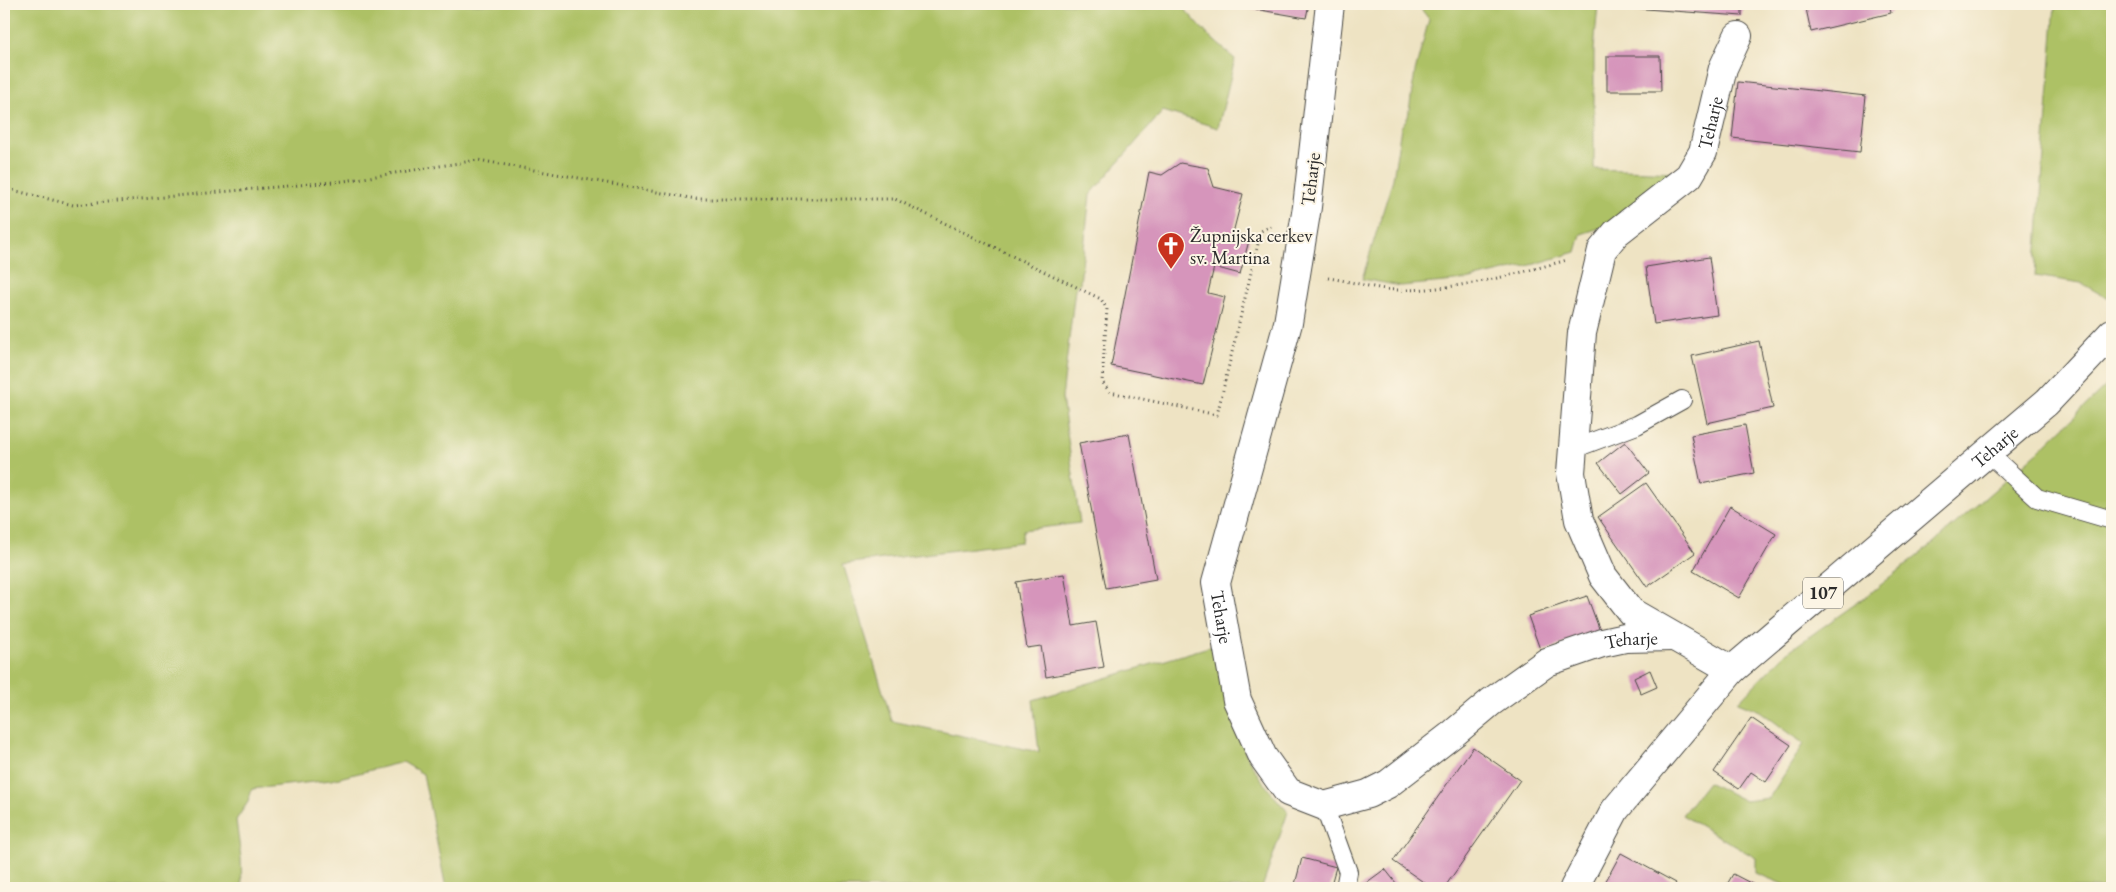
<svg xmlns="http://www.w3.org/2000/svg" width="2116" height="892" font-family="'EB Garamond',serif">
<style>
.green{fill:#adc165;stroke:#6c7648}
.building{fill:#d695bb}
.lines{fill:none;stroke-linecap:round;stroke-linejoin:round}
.lane-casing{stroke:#484742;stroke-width:20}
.street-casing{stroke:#484742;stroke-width:30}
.primary-casing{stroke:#484742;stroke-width:30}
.path{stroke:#484742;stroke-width:3;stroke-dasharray:1 4;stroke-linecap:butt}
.lane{stroke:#fff;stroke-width:18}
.street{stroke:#fff;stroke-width:28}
.primary{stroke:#fff;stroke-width:28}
.labels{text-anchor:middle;stroke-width:4;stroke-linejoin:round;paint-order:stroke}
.shield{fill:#fcf5e5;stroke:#6a6863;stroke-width:1}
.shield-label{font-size:18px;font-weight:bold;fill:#2b2b2b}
.street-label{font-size:19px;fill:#2b2b2b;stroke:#fcf5e5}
.poi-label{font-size:19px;fill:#2b2b2b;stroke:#fcf5e5;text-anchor:start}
</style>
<rect width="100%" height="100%" fill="#fcf5e5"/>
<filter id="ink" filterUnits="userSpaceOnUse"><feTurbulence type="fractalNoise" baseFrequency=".02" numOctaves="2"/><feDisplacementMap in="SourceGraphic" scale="10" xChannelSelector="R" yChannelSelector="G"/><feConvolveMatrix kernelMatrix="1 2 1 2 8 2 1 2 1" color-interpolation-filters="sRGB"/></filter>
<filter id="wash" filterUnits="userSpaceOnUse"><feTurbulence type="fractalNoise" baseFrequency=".0096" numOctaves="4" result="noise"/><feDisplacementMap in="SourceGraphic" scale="20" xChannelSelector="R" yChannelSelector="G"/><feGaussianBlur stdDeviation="1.12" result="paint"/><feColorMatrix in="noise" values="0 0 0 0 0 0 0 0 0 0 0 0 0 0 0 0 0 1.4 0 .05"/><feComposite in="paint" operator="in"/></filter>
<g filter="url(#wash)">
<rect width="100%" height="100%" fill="#eee3c3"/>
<path class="green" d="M4,4H1180L1208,35L1235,59L1218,128L1163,111L1090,195L1080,283L1075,289L1062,398L1080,523L1023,530L1021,542L843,564L892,721L1039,752L1033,700L1212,646C1222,678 1229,715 1242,745C1253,771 1270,792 1288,812L1262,888H446L423,774L403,762L331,780L252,789L248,802L236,820L241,858L242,888H4Z
M1417,4H1598L1594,50V169L1678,172L1616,223L1581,234L1576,252L1535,264L1466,280L1401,286L1362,279L1393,179L1401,127L1408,117L1415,72L1429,19Z
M2055,4H2112V296L2109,299L2081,283L2035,276Z
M2112,380L2111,888H1792L1756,873V858L1682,815L1708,782L1745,801L1769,798L1804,744L1760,711L1738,702L1786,653L1868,595L1925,550L2038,452Z"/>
<g id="blocks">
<path class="building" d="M1226,4H1309L1306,18Z
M1618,4H1742V16L1618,7Z
M1805,4H1889L1891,13L1811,32Z
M1607,56H1660L1661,91H1607Z
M1738,82L1866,96L1860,152L1732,138Z
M1180,163L1208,168L1214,187L1243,194L1233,233L1250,237L1240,274L1214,267L1208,293L1225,297L1203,385L1111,366L1149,172L1162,175Z
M1709,257L1717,315L1654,324L1646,267Z
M1759,341L1773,408L1707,423L1692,356Z
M1745,425L1754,473L1701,484L1691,435Z
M1129,434L1156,579L1106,588L1079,443Z
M1625,442L1649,473L1622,494L1598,463Z
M1646,483L1695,553L1647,587L1598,517Z
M1730,506L1776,534L1739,598L1693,571Z
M1064,574L1073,626L1096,622L1104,667L1046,677L1041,646L1027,648L1016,582Z
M1587,596L1600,631L1541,652L1528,616Z
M1650,670L1657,687L1641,694L1634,678Z
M1751,718L1791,745L1766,782L1751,772L1739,789L1714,772Z
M1473,747L1520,780L1444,888H1432L1393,861Z
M1621,853L1676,883L1673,888H1602Z
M1302,858L1336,867L1330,888H1294Z
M1385,869L1400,888H1359Z
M1733,874L1760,888H1725Z"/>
</g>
</g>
<g filter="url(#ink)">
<use href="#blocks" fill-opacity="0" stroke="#484742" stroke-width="1"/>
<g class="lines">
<defs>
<path id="lane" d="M1573,449L1637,425L1682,400
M1988,453L2037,498L2112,520
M1324,806L1348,872L1345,888"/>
<g id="street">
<path id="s1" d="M1330,4L1307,207L1288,323L1216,583L1237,700L1263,757L1288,792L1324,806L1368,794L1388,784L1454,733L1491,702L1547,662L1602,643L1625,638L1673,637"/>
<path id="s2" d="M1732,670L1631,612L1603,576L1579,520L1571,473L1582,333L1602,250L1616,233L1689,176L1703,152L1723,68L1738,36"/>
</g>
<g id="primary">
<path id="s3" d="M1574,888L1615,810L1732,670L2047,402L2112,333"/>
</g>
</defs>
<use href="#lane" class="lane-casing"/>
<use href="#street" class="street-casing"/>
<use href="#primary" class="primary-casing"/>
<path class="path" d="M4,188L73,205L344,181L478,160L696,199H895L1101,299L1107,309L1102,382L1110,392L1217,415L1261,231L1271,226
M1328,278C1352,281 1377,290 1400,290C1458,290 1513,275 1567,260"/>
<use href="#lane" class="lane"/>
<use href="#street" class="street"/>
<use href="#primary" class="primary"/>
</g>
</g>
<defs>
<symbol id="church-pin" viewBox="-11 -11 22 30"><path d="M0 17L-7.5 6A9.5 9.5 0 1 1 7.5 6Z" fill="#c8321e" stroke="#fcf5e5"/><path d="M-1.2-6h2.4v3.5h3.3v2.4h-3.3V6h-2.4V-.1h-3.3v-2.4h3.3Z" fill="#fff"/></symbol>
</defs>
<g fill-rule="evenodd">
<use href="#church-pin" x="1155" y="230" width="32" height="43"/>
</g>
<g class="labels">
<rect class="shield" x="1803" y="577.5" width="40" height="31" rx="4"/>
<g class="shield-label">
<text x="1823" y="599">107</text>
</g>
<g class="street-label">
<text dy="7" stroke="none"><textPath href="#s2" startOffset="669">Teharje</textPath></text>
<text transform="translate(1310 179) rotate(-83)" y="7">Teharje</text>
<text dy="7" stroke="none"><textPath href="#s3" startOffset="615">Teharje</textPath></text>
<text dy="7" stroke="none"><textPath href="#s1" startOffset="626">Teharje</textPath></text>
<text dy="7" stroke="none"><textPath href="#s1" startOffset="1211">Teharje</textPath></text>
</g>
<g class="poi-label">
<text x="1190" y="242">Župnijska cerkev<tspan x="1190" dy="22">sv. Martina</tspan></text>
</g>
</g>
<rect width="2116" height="892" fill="none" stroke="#fcf5e5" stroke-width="20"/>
</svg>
